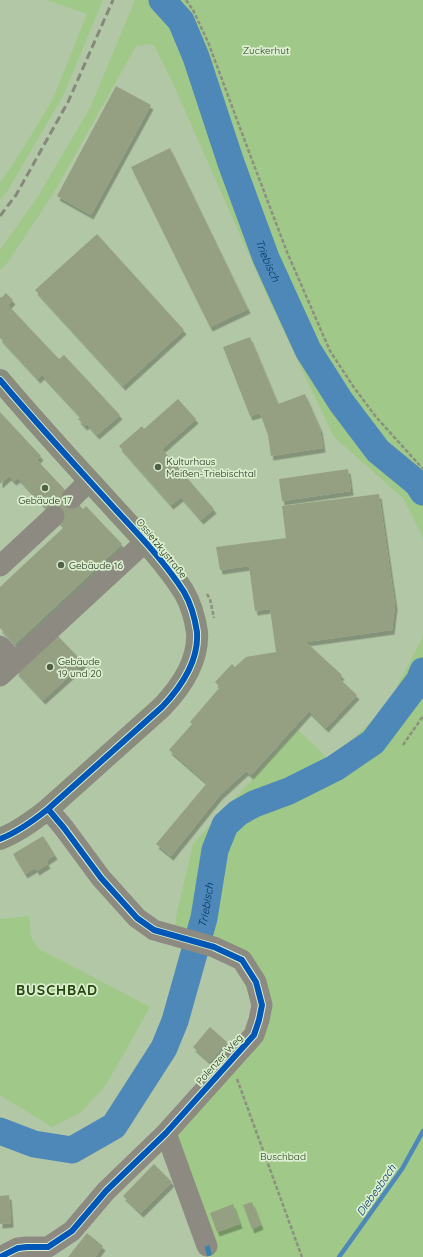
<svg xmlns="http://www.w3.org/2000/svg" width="423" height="1257" font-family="Quicksand,sans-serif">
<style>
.green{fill:#a0c888}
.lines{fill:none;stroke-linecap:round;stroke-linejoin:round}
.stream{stroke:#4d88b8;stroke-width:4.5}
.river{stroke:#4d88b8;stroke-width:27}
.building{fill:#95a083;filter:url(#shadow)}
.path{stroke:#8c9080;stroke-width:2.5;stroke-dasharray:4 2;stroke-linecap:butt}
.minor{stroke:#8d8b81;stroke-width:21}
.major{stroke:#8a8c7d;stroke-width:22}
.rail{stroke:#85897c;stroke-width:3;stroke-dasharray:8 4;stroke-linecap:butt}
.quiet{stroke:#3483b1;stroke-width:5;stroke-dasharray:10 5;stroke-linecap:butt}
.cycleway-casing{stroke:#dbefd0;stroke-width:8}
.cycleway{stroke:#0057b8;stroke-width:6}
.poi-dot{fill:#506145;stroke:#dbefd0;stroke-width:1.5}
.labels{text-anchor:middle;stroke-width:3.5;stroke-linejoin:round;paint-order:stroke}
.park-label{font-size:10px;fill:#2c441c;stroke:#dbefd0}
.poi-label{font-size:10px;fill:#1b2a12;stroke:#dbefd0;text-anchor:start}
.street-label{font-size:10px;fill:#1b2a12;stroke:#dbefd0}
.water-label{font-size:11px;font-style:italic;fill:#003368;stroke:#dbefd0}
.district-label{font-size:14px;font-weight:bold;letter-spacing:1px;fill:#26460b;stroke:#dbefd0}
</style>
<defs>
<filter id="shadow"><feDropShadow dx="2.5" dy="4.5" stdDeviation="0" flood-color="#0004"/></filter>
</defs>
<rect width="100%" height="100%" fill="#b2c7a5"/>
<path class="green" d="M47,0H103L63,96L8,190L0,200V183L24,147L53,99L87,14Z
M135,0H423V539L422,535L404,499L334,437L268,298L172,81L155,47L152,44L136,46L53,194L8,262L0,270V250L37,198L90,108Z
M423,632V1257H211L166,1133L259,1020L242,960L174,935L176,917L193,844L298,730L328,759L336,755L386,707L422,639Z
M29,916L31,937L39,949L150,1007L106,1085L81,1112L52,1127L0,1095V919Z"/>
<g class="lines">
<path class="stream" d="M339,1257L402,1169L423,1131"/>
<g class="river">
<path id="s1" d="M162,0L181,21L196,57L231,163L266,258L308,350L341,402L378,451L417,483L423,492"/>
<path id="s2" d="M0,1131L34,1144L72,1150L114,1126L164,1048L175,1021L204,918L215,850L225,825L238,813L254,804L289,791L335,768L373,742L419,681L423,671"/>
</g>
</g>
<path class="building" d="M116,86L151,105L91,215L57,196Z
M170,148L248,309L210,327L131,167Z
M97,234L184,330L123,386L35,290Z
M6,293L13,300L8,305L59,359L64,355L120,415L97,435L87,424L85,426L78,419L81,417L42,375L38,379L0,338V296L1,298Z
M250,337L278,404L305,394L320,428L323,448L271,456L268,435L260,413L250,416L223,347Z
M178,399L196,419L162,449L214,509L201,520L181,497L171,505L119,446L142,426L144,429Z
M0,412L41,456L37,460L83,509L86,506L122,544L15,644L0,628V587L64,527L18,478L14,481L9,476L0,484Z
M348,469L351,491L282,501L279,479Z
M379,494L395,605L392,630L306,642L342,675L339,678L357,695L326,728L309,711L251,775L246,771L220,795L171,856L156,844L207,783L169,750L192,724L190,722L220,687L215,682L232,664L235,667L246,657L276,652L270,609L255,611L249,566L220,570L216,547L286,538L282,506Z
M56,634L84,663L43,700L16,671Z
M43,836L55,855L46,861L48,864L37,871L35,868L25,874L13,854Z
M210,1027L227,1042L210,1062L193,1047Z
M154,1164L172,1182L141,1213L123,1196Z
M9,1195L11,1223L0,1224V1196Z
M252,1202L261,1225L252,1229L243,1205Z
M233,1204L240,1224L217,1232L210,1213Z
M87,1233L103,1246L95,1257H68Z"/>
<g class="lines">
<path class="path" d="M186,0L193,10L208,42L249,152L287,252L330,351L353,386L376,417L423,469
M207,594L210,599L214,618
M403,745L423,716
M237,1079L302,1257"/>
<path class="minor" d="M72,498L89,481
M0,566L54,516
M0,646L15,662
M0,676L145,542
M166,1133L207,1246
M0,1257L18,1248L27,1247H48L72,1231L106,1191L166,1133L254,1035L259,1020L262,1005L256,982L242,960L214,947L154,930L137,918L101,878L64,828L48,809"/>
<path class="major" d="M0,380C37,424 76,466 115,509C139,535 165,562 184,592C191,604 195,619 197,632C199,661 181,687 162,707L48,809C33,821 18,832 0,839"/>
<path class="rail" d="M0,216L16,195L68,102L113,0"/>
<path class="quiet" d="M207,1246L210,1257"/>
<defs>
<path id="cycleway" d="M0,380C37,424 76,466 115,509C139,535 165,562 184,592C191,604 195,619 197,632C199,661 181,687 162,707L48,809C33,821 18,832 0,839
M0,1257L18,1248L27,1247H48L72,1231L106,1191L166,1133L254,1035L259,1020L262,1005L256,982L242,960L214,947L154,930L137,918L101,878L64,828L48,809"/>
</defs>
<use href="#cycleway" class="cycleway-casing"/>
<use href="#cycleway" class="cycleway"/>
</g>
<g class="poi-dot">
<circle cx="158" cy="467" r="4"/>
<circle cx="45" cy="488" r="4"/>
<circle cx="61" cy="565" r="4"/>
<circle cx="50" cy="667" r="4"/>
</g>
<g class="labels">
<g class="park-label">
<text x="266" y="54">Zuckerhut</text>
<text x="283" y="1160">Buschbad</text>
</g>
<g class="poi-label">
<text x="166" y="465">Kulturhaus<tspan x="166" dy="12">Meißen-Triebischtal</tspan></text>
<text x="45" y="504" text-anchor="middle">Gebäude 17</text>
<text x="69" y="569">Gebäude 16</text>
<text x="58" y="665">Gebäude<tspan x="58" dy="12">19 und 20</tspan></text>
</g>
<g class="street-label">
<text transform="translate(162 548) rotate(51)" y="4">Ossietzkystraße</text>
<text transform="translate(219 1059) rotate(-48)" y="4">Polenzer Weg</text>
</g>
<g class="water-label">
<text dy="4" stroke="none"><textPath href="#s1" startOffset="283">Triebisch</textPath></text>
<text dy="4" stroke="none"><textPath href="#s2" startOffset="365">Triebisch</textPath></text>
<text transform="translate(376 1190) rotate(-55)" y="4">Diebesbach</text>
</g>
<g class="district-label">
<text x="57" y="995">BUSCHBAD</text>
</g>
</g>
</svg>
